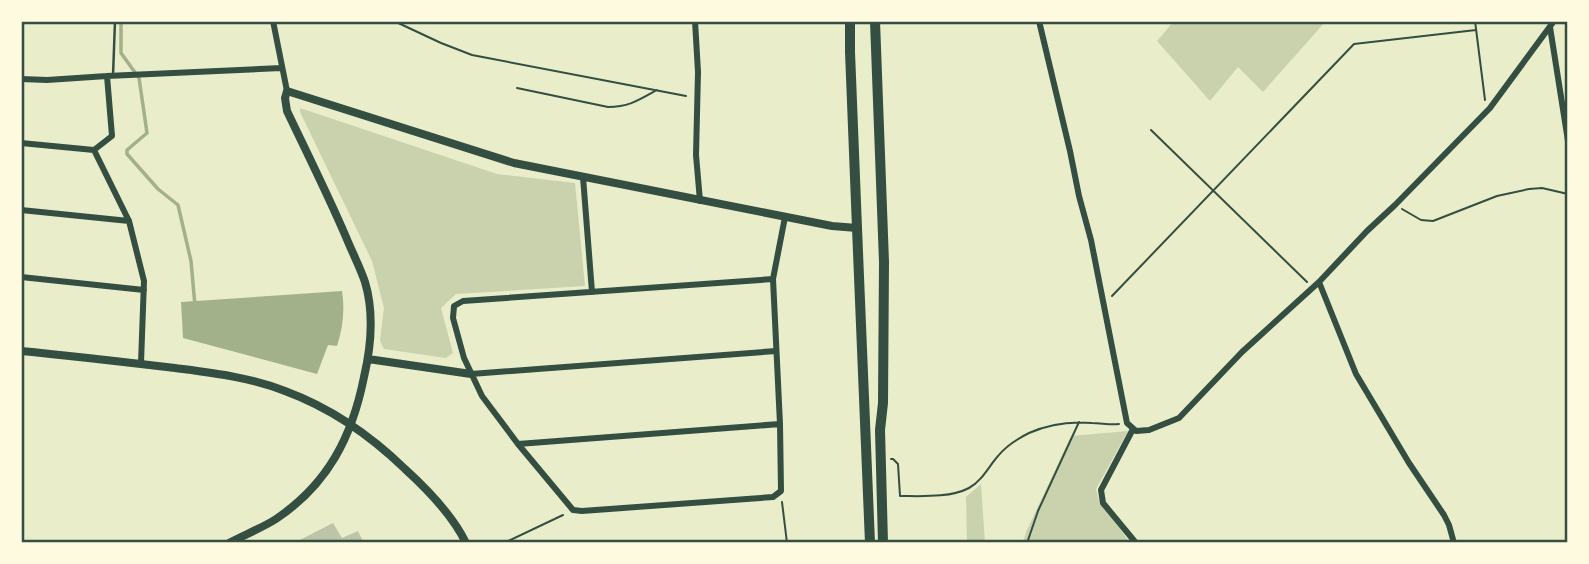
<svg xmlns="http://www.w3.org/2000/svg" width="1589" height="564" font-family="'PT Sans Narrow',sans-serif">
<style>
.green{fill:#cad2ad}
.water{fill:#a3b18a}
.lines{fill:none;stroke-linecap:round;stroke-linejoin:round}
.stream{stroke:#a3b18a;stroke-width:3.5}
.building{fill:#bcc5a7}
.path{stroke:#344e41;stroke-width:2}
.service{stroke:#344e41;stroke-width:2.5}
.minor{stroke:#344e41;stroke-width:6}
.tertiary{stroke:#344e41;stroke-width:8}
.primary{stroke:#344e41;stroke-width:10}
.neatline{fill:none;stroke:#344e41;stroke-width:2.5}
</style>
<rect width="100%" height="100%" fill="#e9edc9"/>
<path class="green" d="M1174,21H1326L1263,92L1238,67L1210,101L1157,41Z
M300,108L497,174L575,183L585,286L456,294L441,308L453,353L446,358L384,349L380,341L384,308L372,261L300,112Z
M1128,431L1096,489L1099,500L1130,543H1023L1026,532L1071,436Z
M981,484L985,543H967L966,497Z"/>
<path class="water" d="M342,291C345,310 343,327 337,346L328,345L317,374L183,338L181,302Z"/>
<g class="lines">
<path class="stream" d="M121,21V53L139,78L147,133L127,150V154L158,189L178,205L191,261L195,306"/>
</g>
<path class="building" d="M333,523L342,538L358,531L364,543H294Z"/>
<g class="lines">
<path class="path" d="M394,21L441,43L472,55L686,96
M1475,21L1485,100
M517,88L608,107C629,107 639,100 657,90
M1151,130L1307,282
M1402,209L1421,220L1433,221L1497,196L1529,189L1542,188L1568,194
M1112,296L1354,44L1476,30
M891,459H893L898,464L900,496C921,496 950,498 969,488C982,481 989,466 998,456C1006,446 1017,439 1029,433C1049,424 1070,421 1092,423C1101,423 1110,425 1119,424
M782,502L787,543
M504,543L563,515
M1027,543L1038,511L1079,422"/>
<path class="service" d="M113,76L115,21"/>
<path class="minor" d="M273,21L287,91
M695,21L698,72L696,155L700,201
M1039,21L1070,151L1079,196L1091,240L1127,423L1136,431L1149,430L1179,418L1242,352L1319,282L1367,231L1395,205L1490,108L1554,21
M1550,27L1568,141
M21,79L47,80L107,76L281,68
M21,143L94,150L129,221L144,281L141,363
M94,150L112,136L107,76
M583,177L592,292
M21,210L129,221
M21,277L144,290
M773,279L463,301L454,306L453,318L464,358L482,396L518,444L573,510L582,511L773,497L781,491L780,424L773,279L785,217
M1319,282L1356,374L1409,463L1444,515L1449,525L1454,543
M471,374L776,351
M1133,429L1101,490L1103,503L1136,543
M518,444L780,424"/>
<path class="tertiary" d="M21,351C73,356 124,362 175,368C213,373 249,377 285,391C331,408 370,435 405,469C427,489 453,516 466,543
M368,359L471,374
M229,543C244,535 262,528 276,519C328,484 352,437 364,377C371,347 374,312 365,282C360,267 352,252 346,237C328,195 307,153 287,111L285,98L287,91L514,163L832,226L857,228"/>
<path class="primary" d="M850,21V52L857,228L870,543
M875,21L884,262L883,403L880,430L883,543"/>
</g>
<rect width="1589" height="564" fill="none" stroke="#fefae0" stroke-width="46"/>
<rect x="23" y="23" width="1543" height="518" class="neatline"/>
</svg>
